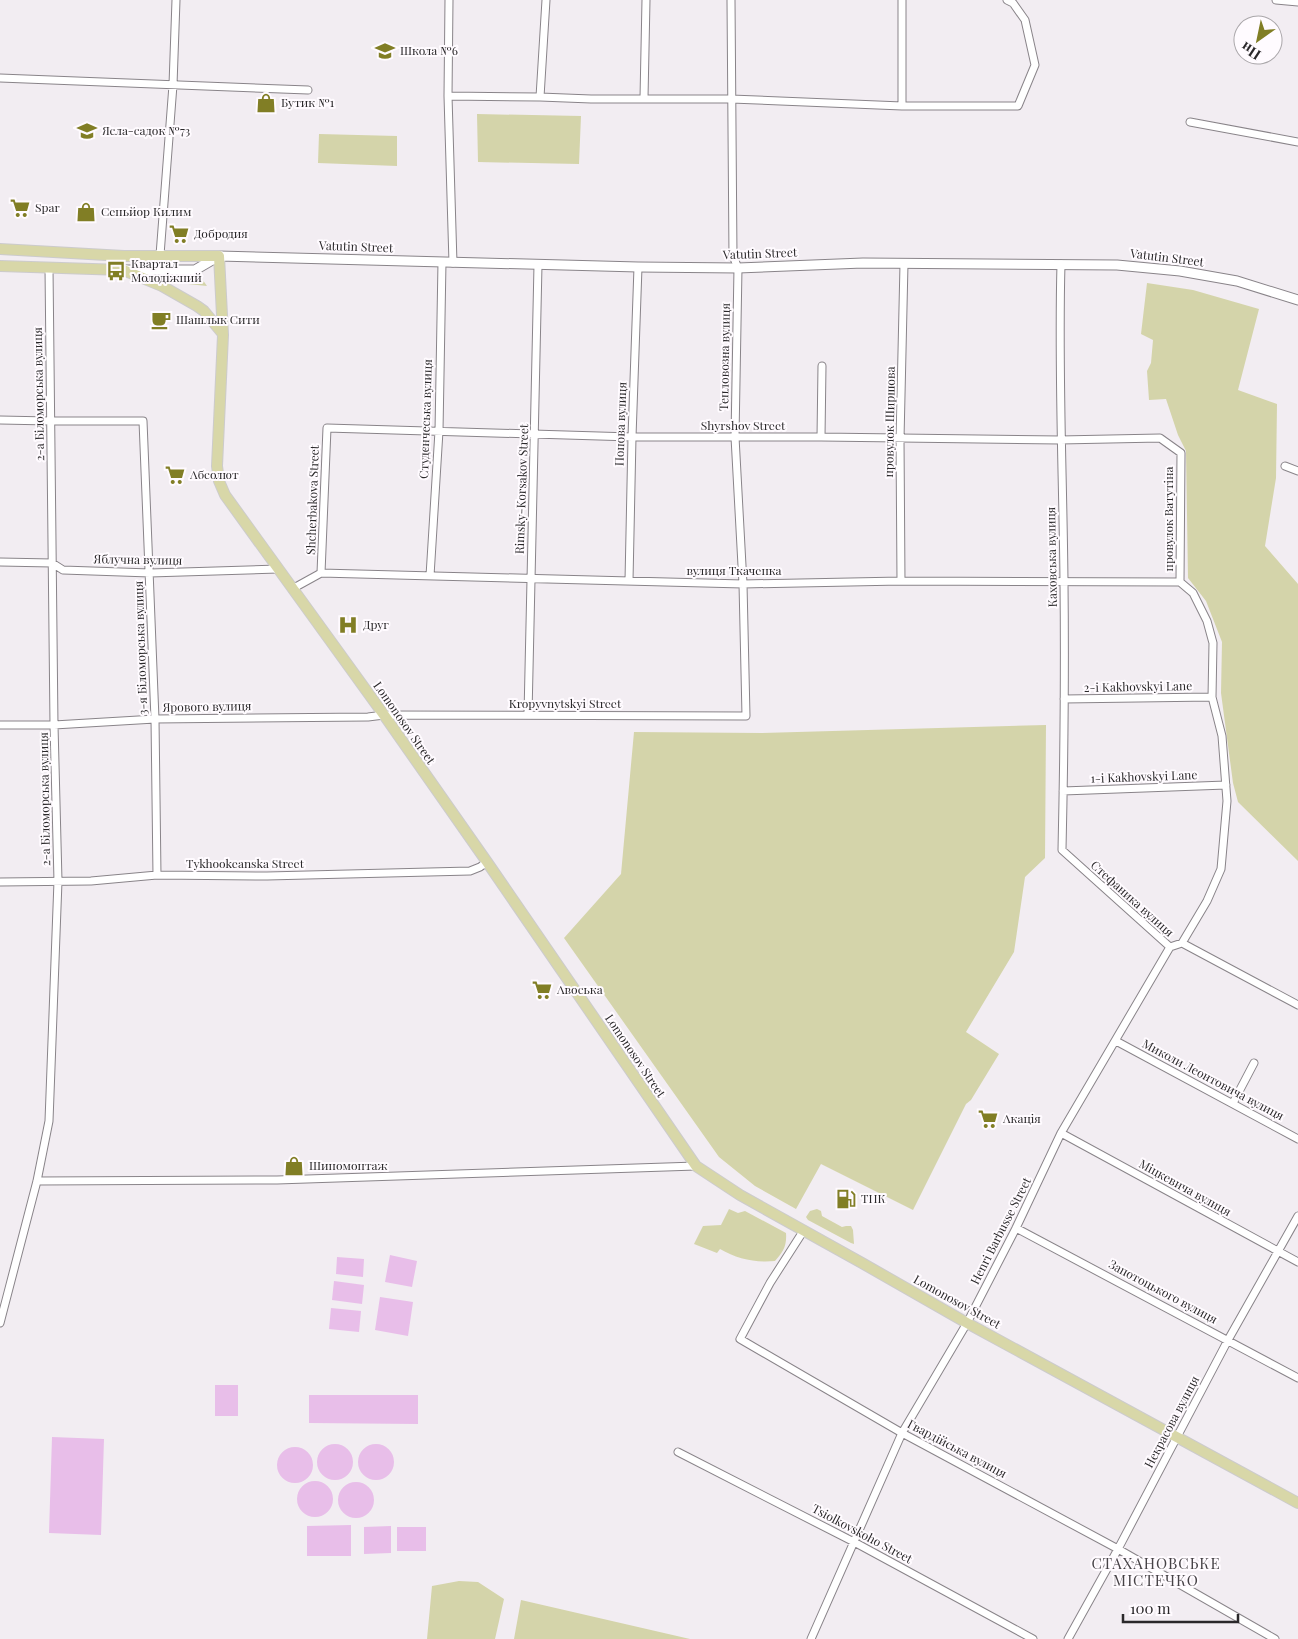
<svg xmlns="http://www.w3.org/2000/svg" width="1298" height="1639" font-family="'Playfair Display',serif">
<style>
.green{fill:#d4d4aa}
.water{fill:#e8bee9}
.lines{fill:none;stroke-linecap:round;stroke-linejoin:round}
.minor-casing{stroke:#898489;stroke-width:9}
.tertiary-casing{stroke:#898489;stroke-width:11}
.primary-casing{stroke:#cccbcc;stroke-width:12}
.minor{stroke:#fff;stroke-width:7}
.tertiary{stroke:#fff;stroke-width:9}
.primary{stroke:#d8d7a8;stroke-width:10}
.labels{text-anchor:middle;stroke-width:4;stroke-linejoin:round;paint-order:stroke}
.poi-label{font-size:12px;fill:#2a282a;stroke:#fffbff;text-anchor:start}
.street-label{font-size:12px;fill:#2a282a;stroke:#fffbff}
.quarter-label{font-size:15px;letter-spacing:1px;fill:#454145;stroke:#fffbff}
</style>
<rect width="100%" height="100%" fill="#f2edf2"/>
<path class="green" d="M477,114L581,116L579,164L478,162Z
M319,134L397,136V166L318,163Z
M159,274C175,274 198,270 207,286L159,281Z
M1147,283L1193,290L1259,309L1238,390L1277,404L1276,478L1265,546L1298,584V861L1238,802L1233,783L1221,693L1222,642L1206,601L1188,578L1186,451L1178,435L1166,399L1149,400L1147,371L1151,363L1153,340L1141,334Z
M1046,725L1045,858L1025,877L1014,952L966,1032L999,1054L971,1100L966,1104L913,1210L821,1164L796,1209L755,1186L719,1157L564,938L621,874L634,732L762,733Z
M729,1209L738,1213L745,1211L786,1233C787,1246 783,1252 775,1261C756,1263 737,1259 720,1249L717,1253L694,1244L703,1226L721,1225Z
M817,1209L821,1211L822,1216L842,1227L846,1226H851L853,1230L854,1244L851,1243L808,1220L806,1217L810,1211Z
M459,1581L478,1582L504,1599L495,1639H427L432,1586Z
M521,1600L690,1639H514Z"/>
<path class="water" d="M390,1255L417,1261L412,1287L385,1282Z
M337,1257L364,1259L363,1277L336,1274Z
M334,1281L364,1285L362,1304L332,1300Z
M380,1297L413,1302L408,1336L375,1330Z
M331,1308L361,1311L359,1332L329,1329Z
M215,1385H238V1416H215Z
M309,1395H418V1424L309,1423Z
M52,1437L104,1439L101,1535L49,1533Z
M317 1462a18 18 0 1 1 36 0a18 18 0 1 1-36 0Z
M358 1462a18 18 0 1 1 36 0a18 18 0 1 1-36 0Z
M277 1465a18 18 0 1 1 36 0a18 18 0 1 1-36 0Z
M297 1499a18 18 0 1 1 36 0a18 18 0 1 1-36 0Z
M338 1500a18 18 0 1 1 36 0a18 18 0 1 1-36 0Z
M351,1525V1556H307V1526Z
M391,1526V1553L364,1554V1527Z
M397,1527H426V1551H397Z"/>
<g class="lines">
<defs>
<path id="minor" d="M449,0L448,96L453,263
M1276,0L1298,2
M0,78L308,90
M448,96L540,97L591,99H731L902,106H1018L1035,65L1025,20L1013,3L1007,0
M540,97L546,0
M644,98L646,0
M902,106V0
M1190,122L1298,142
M160,255L173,85L176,0
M1061,264C1058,370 1063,476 1064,582C1065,671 1064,761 1062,850L1170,947L1182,943L1298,1005
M0,420L50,421H143L155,719L157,875
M821,437L822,366
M1285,466L1298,471
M0,562L52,563L63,570L150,573L278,569
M321,573L327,428L632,437H821L1060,440L1160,438L1181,453L1180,582
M430,576L439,431L442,262
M629,581L632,437L638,267
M901,581L900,439L904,264
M1180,582L1193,593L1207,621L1213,643L1212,697L1222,736L1227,801L1221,869L1207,901L1182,943
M292,589L321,573L743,584L901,581L1180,582
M1064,699L1212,697
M528,715L538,265
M0,725H54L155,719L368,717L384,715L746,716L743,584L735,437L738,268L733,256L731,0
M1063,791L1226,785
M0,882L91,881L157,875L267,876L470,871L480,867L487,862
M1116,1041L1298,1139
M1233,1103L1254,1063
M1061,1133L1298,1262
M37,1181L277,1180L696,1166
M1016,1228L1298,1378
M804,1230L770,1283L740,1339L902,1433L1118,1549L1275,1639
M0,1323L37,1181L49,1121L58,881L54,725L49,268
M678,1452L854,1542L1033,1639
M811,1639L902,1433L967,1323L1016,1228L1061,1133L1170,947
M1068,1639L1118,1549L1228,1340L1298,1216"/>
<path id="tertiary" d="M123,270H195L219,256L638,267L738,268L863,263L1117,265L1180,271L1237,281L1298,300"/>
<path id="primary" d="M0,249L124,256H219L223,335L217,466L219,481L225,495L384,715L487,862L696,1166L740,1195L862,1263L967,1323L1298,1503
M0,266L123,270L162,286L197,306L204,311L223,334"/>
</defs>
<use href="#minor" class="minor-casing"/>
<use href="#tertiary" class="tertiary-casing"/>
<use href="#primary" class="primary-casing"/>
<use href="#minor" class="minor"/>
<use href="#tertiary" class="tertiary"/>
<use href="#primary" class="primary"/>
</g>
<defs>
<symbol id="school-bare" viewBox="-9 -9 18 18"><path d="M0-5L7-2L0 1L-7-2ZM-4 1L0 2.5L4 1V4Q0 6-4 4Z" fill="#817e25" stroke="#fffbff" stroke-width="2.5" paint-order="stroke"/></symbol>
<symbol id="shop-bare" viewBox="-9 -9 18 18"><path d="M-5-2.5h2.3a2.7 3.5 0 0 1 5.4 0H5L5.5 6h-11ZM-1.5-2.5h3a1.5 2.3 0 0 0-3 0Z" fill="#817e25" stroke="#fffbff" stroke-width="2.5" paint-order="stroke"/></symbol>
<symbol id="supermarket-bare" viewBox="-9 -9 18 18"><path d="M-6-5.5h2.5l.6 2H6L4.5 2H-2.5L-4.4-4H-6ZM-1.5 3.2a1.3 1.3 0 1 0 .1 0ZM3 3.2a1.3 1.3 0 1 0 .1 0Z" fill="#817e25" stroke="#fffbff" stroke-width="2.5" paint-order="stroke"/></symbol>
<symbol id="bus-bare" viewBox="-9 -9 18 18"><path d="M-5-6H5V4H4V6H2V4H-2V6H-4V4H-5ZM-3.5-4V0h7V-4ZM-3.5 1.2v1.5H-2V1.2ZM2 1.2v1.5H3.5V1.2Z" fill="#817e25" stroke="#fffbff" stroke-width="2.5" paint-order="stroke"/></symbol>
<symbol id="cafe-bare" viewBox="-9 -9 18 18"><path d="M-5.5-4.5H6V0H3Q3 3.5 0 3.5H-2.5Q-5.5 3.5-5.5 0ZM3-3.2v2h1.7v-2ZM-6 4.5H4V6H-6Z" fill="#817e25" stroke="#fffbff" stroke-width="2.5" paint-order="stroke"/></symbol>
<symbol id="hospital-bare" viewBox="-9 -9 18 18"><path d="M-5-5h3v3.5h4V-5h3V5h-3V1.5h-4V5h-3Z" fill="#817e25" stroke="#fffbff" stroke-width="2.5" paint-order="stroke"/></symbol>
<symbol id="fuel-bare" viewBox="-9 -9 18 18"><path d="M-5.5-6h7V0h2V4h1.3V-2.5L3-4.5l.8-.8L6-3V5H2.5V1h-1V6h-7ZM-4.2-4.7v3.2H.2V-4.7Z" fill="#817e25" stroke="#fffbff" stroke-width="2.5" paint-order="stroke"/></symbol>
</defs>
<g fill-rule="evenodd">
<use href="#school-bare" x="371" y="37" width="28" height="28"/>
<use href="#shop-bare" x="252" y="89" width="28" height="28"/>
<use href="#school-bare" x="73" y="117" width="28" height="28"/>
<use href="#supermarket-bare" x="6" y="194" width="28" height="28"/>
<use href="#shop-bare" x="72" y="198" width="28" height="28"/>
<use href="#supermarket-bare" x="165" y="220" width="28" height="28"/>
<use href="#bus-bare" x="102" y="257" width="28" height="28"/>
<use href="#cafe-bare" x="147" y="306" width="28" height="28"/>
<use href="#supermarket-bare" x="161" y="461" width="28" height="28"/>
<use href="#hospital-bare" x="334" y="611" width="28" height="28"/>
<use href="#supermarket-bare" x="528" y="976" width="28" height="28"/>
<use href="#supermarket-bare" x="974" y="1105" width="28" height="28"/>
<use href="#shop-bare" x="280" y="1152" width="28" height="28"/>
<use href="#fuel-bare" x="832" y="1185" width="28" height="28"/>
</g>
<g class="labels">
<g class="poi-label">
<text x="400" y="55">Школа №6</text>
<text x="281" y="107">Бутик №1</text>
<text x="102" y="135">Ясла-садок №73</text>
<text x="35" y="212">Spar</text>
<text x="101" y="216">Сеньйор Килим</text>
<text x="194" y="238">Добродия</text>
<text x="131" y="268">Квартал<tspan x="131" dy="14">Молодіжний</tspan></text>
<text x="176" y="324">Шашлык Сити</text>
<text x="190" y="479">Абсолют</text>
<text x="363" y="629">Друг</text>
<text x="557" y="994">Авоська</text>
<text x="1003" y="1123">Акація</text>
<text x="309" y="1170">Шиномонтаж</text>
<text x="861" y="1203">ТНК</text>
</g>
<g class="street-label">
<text transform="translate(356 247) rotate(2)" y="4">Vatutin Street</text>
<text transform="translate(760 254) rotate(-2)" y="4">Vatutin Street</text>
<text transform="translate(1167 258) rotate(7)" y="4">Vatutin Street</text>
<text transform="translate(725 357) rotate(-89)" y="4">Тепловозна вулиця</text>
<text transform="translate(39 394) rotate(-91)" y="4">2-а Біломорська вулиця</text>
<text transform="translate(426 419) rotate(-88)" y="4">Студєнчеська вулиця</text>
<text transform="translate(890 422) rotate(-89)" y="4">провулок Ширшова</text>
<text transform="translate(621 424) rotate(-88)" y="4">Попова вулиця</text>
<text x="743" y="430">Shyrshov Street</text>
<text transform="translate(522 489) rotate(-88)" y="4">Rimsky-Korsakov Street</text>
<text transform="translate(313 500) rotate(-88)" y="4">Shcherbakova Street</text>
<text transform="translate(1169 519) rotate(-90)" y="4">провулок Ватутіна</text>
<text transform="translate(1052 557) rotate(-91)" y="4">Каховська вулиця</text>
<text transform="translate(138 560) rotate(1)" y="4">Яблучна вулиця</text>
<text x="734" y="575">вулиця Ткаченка</text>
<text transform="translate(141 648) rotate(-92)" y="4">3-я Біломорська вулиця</text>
<text transform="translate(1138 687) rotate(-1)" y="4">2-i Kakhovskyi Lane</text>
<text x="565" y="708">Kropyvnytskyi Street</text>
<text transform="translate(207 707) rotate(-1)" y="4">Ярового вулиця</text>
<text transform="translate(404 723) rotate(55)" y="4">Lomonosov Street</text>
<text transform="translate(1144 777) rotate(-2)" y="4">1-i Kakhovskyi Lane</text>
<text transform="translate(45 799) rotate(-91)" y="4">2-а Біломорська вулиця</text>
<text x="245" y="868">Tykhookeanska Street</text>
<text transform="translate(1132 899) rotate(42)" y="4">Стефаника вулиця</text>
<text transform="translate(635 1056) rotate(56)" y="4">Lomonosov Street</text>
<text transform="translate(1213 1080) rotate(28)" y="4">Миколи Леонтовича вулиця</text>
<text transform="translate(1185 1188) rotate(29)" y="4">Міцкевича вулиця</text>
<text transform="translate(1001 1231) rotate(-63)" y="4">Henri Barbusse Street</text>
<text transform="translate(1163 1292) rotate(28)" y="4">Запотоцького вулиця</text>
<text transform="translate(957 1302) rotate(29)" y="4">Lomonosov Street</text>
<text transform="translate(1172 1422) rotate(-62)" y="4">Некрасова вулиця</text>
<text transform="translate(957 1449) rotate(28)" y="4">Гвардійська вулиця</text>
<text transform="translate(862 1534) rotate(28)" y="4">Tsiolkovskoho Street</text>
</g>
<g class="quarter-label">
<text x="1156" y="1569">СТАХАНОВСЬКЕ<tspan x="1156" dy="17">МІСТЕЧКО</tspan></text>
</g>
</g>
<g transform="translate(1258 40) rotate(213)"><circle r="24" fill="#fffbff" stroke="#aaa7aa"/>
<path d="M0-4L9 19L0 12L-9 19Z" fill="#817e25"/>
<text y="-8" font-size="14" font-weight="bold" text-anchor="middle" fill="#2a282a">Пн</text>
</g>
<path d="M1123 1614v8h115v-8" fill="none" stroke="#2a282a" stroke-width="2.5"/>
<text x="1130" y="1614" font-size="15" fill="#2a282a" stroke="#fffbff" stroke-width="4" paint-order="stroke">100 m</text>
</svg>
